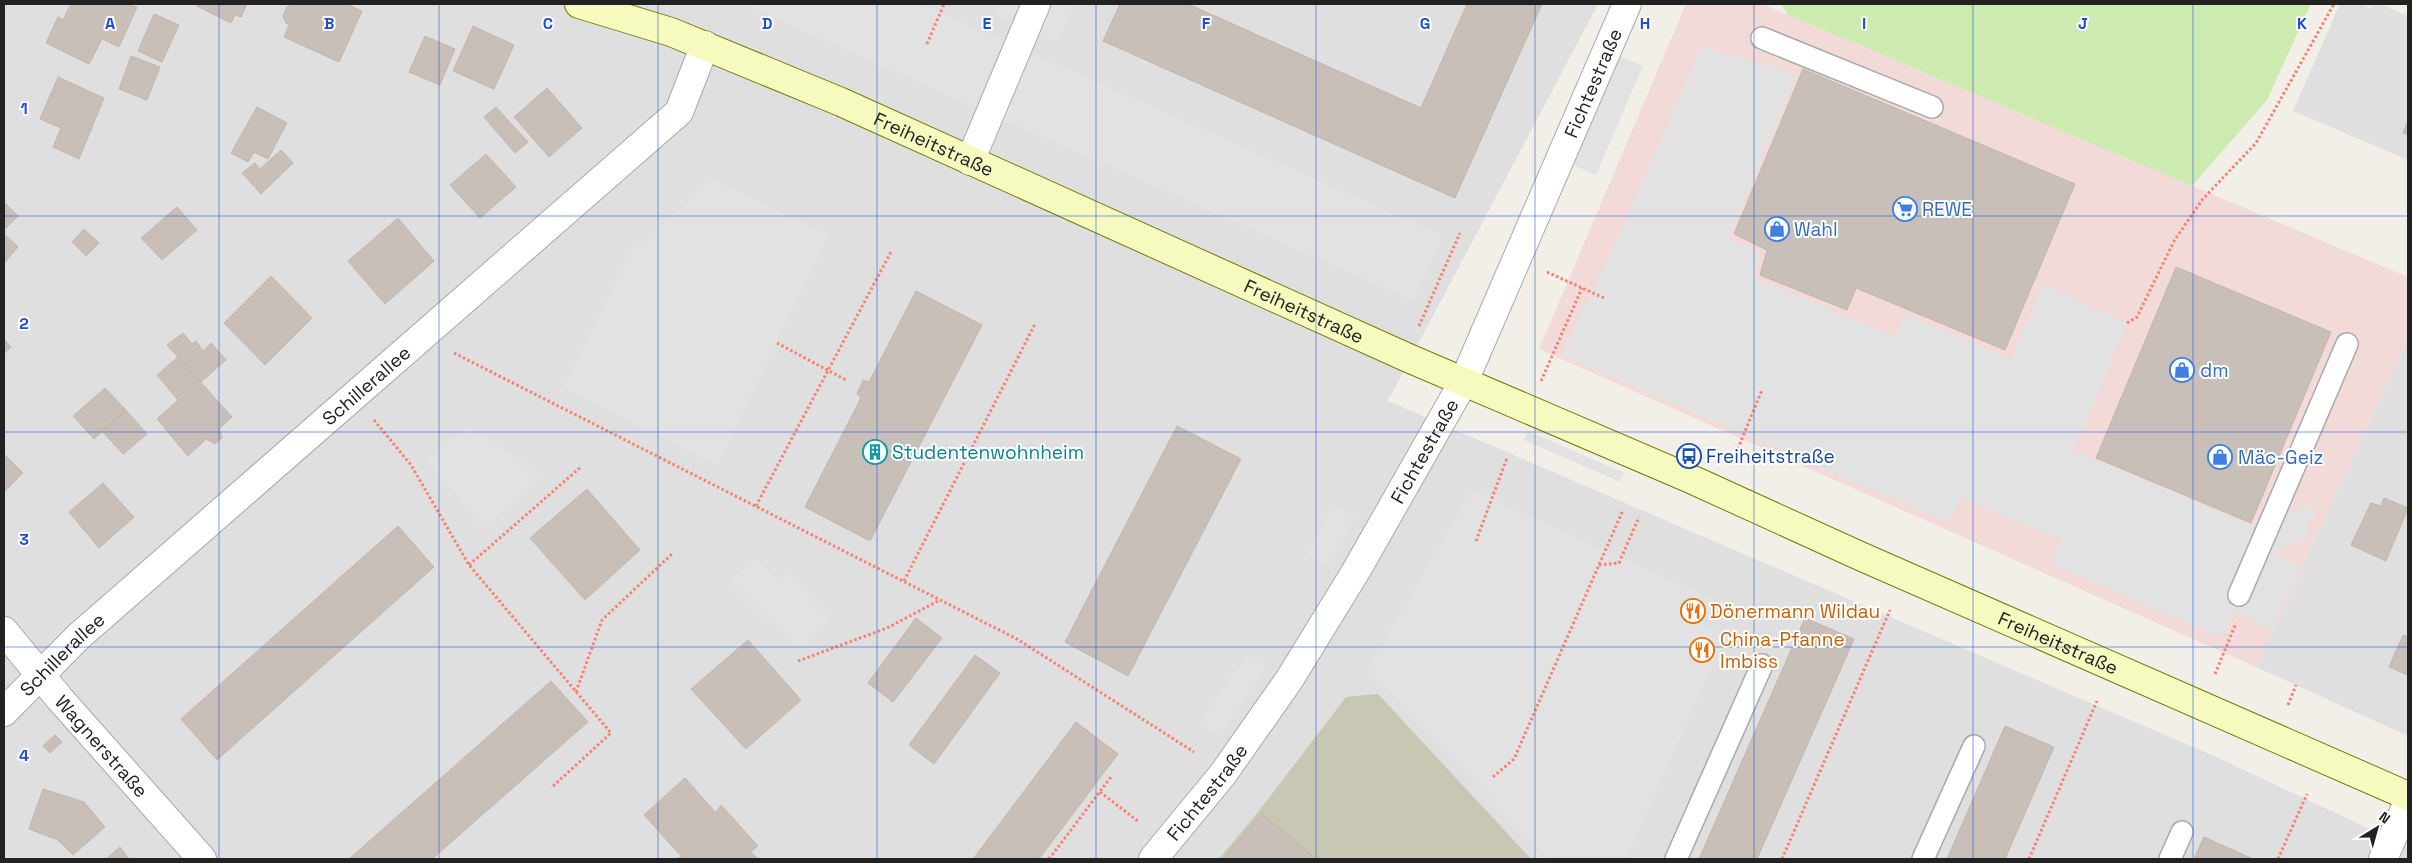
<svg xmlns="http://www.w3.org/2000/svg" width="2412" height="863" font-family="'Space Grotesk',sans-serif">
<style>
.residential{fill:#e0dfdf}
.commercial{fill:#f2dad9}
.construction{fill:#c7c7b4}
.grass{fill:#cdebb0}
.parking{fill:#e2e2e2}
.building{fill:#c7bfb8;stroke:#c4b6ab}
.lines{fill:none;stroke-linecap:round;stroke-linejoin:round}
.lane-casing{stroke:#a9a9a9;stroke-width:24}
.street-casing{stroke:#a9a9a9;stroke-width:30}
.secondary-casing{stroke:#707d05;stroke-width:30}
.path{stroke:#fa8072;stroke-width:3;stroke-dasharray:2.5 2.5;stroke-linecap:butt}
.lane{stroke:#fff;stroke-width:21}
.street{stroke:#fff;stroke-width:28}
.secondary{stroke:#f7fabf;stroke-width:28}
.grid{fill:none;stroke:#1d4ed8;stroke-width:1;stroke-opacity:0.55}
.labels{text-anchor:middle;stroke-width:4;stroke-linejoin:round;paint-order:stroke}
.street-label{font-size:19px;fill:#222;stroke:#fff}
.shop-label{font-size:19px;fill:#366cbe;stroke:#fff;text-anchor:start}
.culture-label{font-size:19px;fill:#0d838f;stroke:#fff;text-anchor:start}
.transit-label{font-size:19px;fill:#164399;stroke:#fff;text-anchor:start}
.food-label{font-size:19px;fill:#c56008;stroke:#fff;text-anchor:start}
.grid-label{font-size:16px;text-anchor:middle;font-weight:bold;fill:#1d4ed8;stroke:#fff;stroke-width:4;stroke-linejoin:round;paint-order:stroke}
</style>
<rect width="100%" height="100%" fill="#f2efe9"/>
<path class="residential" d="M4,4H1598L1388,401L2214,756L2408,847V859H4Z
M2340,4H2360L2371,8L2372,4H2381L2408,16V160L2293,111Z
M2408,338V736L2256,667Z"/>
<path class="commercial" d="M1686,4H1762L2408,277V338L2256,667L1539,349Z"/>
<path class="construction" d="M1378,694L1531,859H1219L1259,811L1346,697Z"/>
<path class="grass" d="M1781,4H2311L2267,100L2192,186L1788,15Z"/>
<path class="parking" d="M742,4H921L1443,236L1414,301Z
M999,4H1074L1057,42L994,15Z
M1702,45L1729,56L1771,66L1796,76L1728,239L1761,253L1753,277L1895,337L1906,315L2011,359L2043,285L2127,323L2073,451L2258,528L2311,505L2316,519L2306,524L2310,536L2273,554L2299,566L2271,629L2234,611L2223,638L2051,564L2062,540L1961,498L1949,523L1561,355L1622,230Z
M1620,56L1643,66L1596,175L1573,165Z
M713,180L829,235L717,465L563,387L629,254Z
M467,426L521,461L539,480L484,529L427,461Z
M1528,431L1624,473L1620,482L1524,440Z
M1472,490L1713,599L1703,625L1726,636L1626,859H1548L1368,669Z
M1333,506L1354,517L1329,566L1307,555Z
M756,557L778,579L786,573L830,619L800,650L730,582Z
M1247,654L1266,667L1219,737L1200,723Z"/>
<path class="building" d="M71,4H133L132,6L137,7L119,47L102,39L89,64L46,43L58,17L63,20Z
M198,4H247L241,17L235,15L231,23L197,6Z
M294,4H346L362,11L339,62L284,37L289,25L286,23L283,16L287,7Z
M1120,4H1188L1421,108L1467,4H1542L1455,198L1103,41Z
M154,14L179,25L162,62L138,51Z
M473,26L514,45L494,89L453,71Z
M425,36L455,49L440,85L409,72Z
M131,56L160,67L147,100L119,89Z
M1803,69L2075,184L2005,350L1856,288L1847,310L1760,275L1767,250L1734,234Z
M58,77L104,98L79,159L53,147L61,128L40,119Z
M547,88L582,128L549,157L514,117Z
M257,107L287,123L268,159L254,152L248,162L231,153Z
M496,107L528,142L515,153L484,117Z
M2408,121V135L2403,133Z
M281,150L293,163L261,194L242,173L255,163L260,169Z
M486,154L516,187L480,218L450,185Z
M4,202L18,216L4,230Z
M177,207L197,230L162,260L141,238Z
M398,218L434,261L385,304L348,261Z
M84,229L99,243L86,256L72,242Z
M4,234L18,247L4,263Z
M2176,267L2331,332L2251,523L2096,458Z
M271,276L312,318L265,365L224,323Z
M916,291L982,325L870,541L805,507L861,398L857,394L863,380L869,382Z
M183,333L192,344L196,341L203,351L211,343L226,360L201,382L167,345Z
M4,339L11,347L4,353Z
M178,357L232,417L219,429L222,438L215,444L206,439L188,456L157,419L178,400L157,375Z
M105,388L126,410L94,439L73,416Z
M126,410L147,434L123,454L102,431Z
M1177,426L1241,459L1128,676L1065,642Z
M4,454L23,473L4,492Z
M103,483L134,517L99,548L69,512Z
M587,489L640,550L585,600L530,538Z
M2384,498L2408,508L2386,561L2351,545L2371,503L2381,506Z
M398,526L434,567L217,760L181,719Z
M916,618L942,638L893,702L868,683Z
M1805,618L1854,639L1757,859H1699Z
M2403,635L2408,637V675L2389,667Z
M748,640L801,700L746,749L691,689Z
M975,655L1000,673L934,764L909,745Z
M551,681L588,722L432,859H349Z
M1076,722L1118,754L1039,859H973Z
M2005,726L2054,747L2005,859H1947Z
M55,735L62,742L50,753L43,746Z
M685,778L716,813L721,805L758,846L751,852L758,859H678L681,856L644,815Z
M43,789L84,802L105,827L73,855L58,840L29,829Z
M1262,814L1316,859H1223Z
M2204,837L2253,859H2194Z
M120,847L129,859H106Z"/>
<g class="lines">
<defs>
<path id="lane" d="M1762,38L1932,107
M2239,595L2347,344
M1676,859L1762,665
M1923,859L1974,746
M2170,859L2182,832"/>
<g id="street">
<path d="M970,161L1036,4"/>
<path id="s1" d="M4,631L60,699L202,859"/>
<path id="s2" d="M4,712L78,637L679,112L705,45"/>
<path id="s3" d="M1153,859L1223,774L1289,680L1356,571L1464,381L1627,4"/>
<path d="M2383,859L2408,802"/>
</g>
<g id="secondary">
<path id="s4" d="M579,4L671,32L841,102L1406,357L1693,480L1860,556L2408,796"/>
</g>
</defs>
<use href="#lane" class="lane-casing"/>
<use href="#street" class="street-casing"/>
<use href="#secondary" class="secondary-casing"/>
<path class="path" d="M927,44L944,4
M1547,272L1604,298
M2127,323L2137,317L2174,241L2202,200L2256,143L2334,4
M1419,326L1460,233
M777,343L846,380
M454,353L1017,639L1194,752
M1541,381L1582,288
M374,420L411,465L469,565L611,733L551,788
M1732,463L1762,390
M756,506L892,250
M1476,541L1507,458
M469,565L582,466
M1599,565L1619,563L1639,517
M904,581L1035,324
M798,661L887,628L940,600
M2215,674L2236,623
M576,692L602,620L673,553
M2288,705L2296,685
M1493,777L1514,759L1623,510
M1100,792L1139,822
M1049,859L1111,777
M1782,859L1890,610
M2029,859L2097,701
M2278,859L2307,794"/>
<use href="#lane" class="lane"/>
<use href="#street" class="street"/>
<use href="#secondary" class="secondary"/>
</g>
<path class="grid" d="M219,4V859M439,4V859M658,4V859M877,4V859M1096,4V859M1316,4V859M1535,4V859M1754,4V859M1973,4V859M2193,4V859M4,216H2408M4,432H2408M4,647H2408"/>
<defs>
<symbol id="supermarket-ring" viewBox="-11 -11 22 22"><circle r="9.5" fill="#fff" stroke="#3f7fe0" stroke-width="1.5"/><path d="M-6-5.5h2.5l.6 2H6L4.5 2H-2.5L-4.4-4H-6ZM-1.5 3.2a1.3 1.3 0 1 0 .1 0ZM3 3.2a1.3 1.3 0 1 0 .1 0Z" fill="#3f7fe0"/></symbol>
<symbol id="shop-ring" viewBox="-11 -11 22 22"><circle r="9.5" fill="#fff" stroke="#3f7fe0" stroke-width="1.5"/><path d="M-5-2.5h2.3a2.7 3.5 0 0 1 5.4 0H5L5.5 6h-11ZM-1.5-2.5h3a1.5 2.3 0 0 0-3 0Z" fill="#3f7fe0"/></symbol>
<symbol id="building-ring" viewBox="-11 -11 22 22"><circle r="9.5" fill="#fff" stroke="#0f9aa8" stroke-width="1.5"/><path d="M-4-6H4V6H1V3H-1V6H-4ZM-2.5-4.3h1.7v1.8h-1.7ZM.8-4.3h1.7v1.8H.8ZM-2.5-1h1.7V.8h-1.7ZM.8-1h1.7V.8H.8Z" fill="#0f9aa8"/></symbol>
<symbol id="bus-ring" viewBox="-11 -11 22 22"><circle r="9.5" fill="#fff" stroke="#1a4fb4" stroke-width="1.5"/><path d="M-5-6H5V4H4V6H2V4H-2V6H-4V4H-5ZM-3.5-4V0h7V-4ZM-3.5 1.2v1.5H-2V1.2ZM2 1.2v1.5H3.5V1.2Z" fill="#1a4fb4"/></symbol>
<symbol id="restaurant-ring" viewBox="-11 -11 22 22"><circle r="9.5" fill="#fff" stroke="#e8710a" stroke-width="1.5"/><path d="M-5-6h1v4h1v-4h1v4h1v-4h1v5L-1.5 .5V6h-2V.5L-5-1ZM5-6V6H3V1.5H1.5Q1.5-4 5-6Z" fill="#e8710a"/></symbol>
</defs>
<g fill-rule="evenodd">
<use href="#supermarket-ring" x="1891" y="195" width="28" height="28"/>
<use href="#shop-ring" x="1763" y="215" width="28" height="28"/>
<use href="#shop-ring" x="2168" y="356" width="28" height="28"/>
<use href="#building-ring" x="861" y="438" width="28" height="28"/>
<use href="#bus-ring" x="1675" y="442" width="28" height="28"/>
<use href="#shop-ring" x="2206" y="443" width="28" height="28"/>
<use href="#restaurant-ring" x="1679" y="597" width="28" height="28"/>
<use href="#restaurant-ring" x="1688" y="636" width="28" height="28"/>
</g>
<g class="labels">
<g class="street-label">
<text dy="7" stroke="none"><textPath href="#s3" startOffset="896">Fichtestraße</textPath></text>
<text dy="7" stroke="none"><textPath href="#s4" startOffset="382">Freiheitstraße</textPath></text>
<text dy="7" stroke="none"><textPath href="#s4" startOffset="788">Freiheitstraße</textPath></text>
<text dy="7" stroke="none"><textPath href="#s2" startOffset="488">Schillerallee</textPath></text>
<text dy="7" stroke="none"><textPath href="#s3" startOffset="491">Fichtestraße</textPath></text>
<text dy="7" stroke="none"><textPath href="#s4" startOffset="1612">Freiheitstraße</textPath></text>
<text dy="7" stroke="none"><textPath href="#s2" startOffset="82">Schillerallee</textPath></text>
<text dy="7" stroke="none"><textPath href="#s1" startOffset="151">Wagnerstraße</textPath></text>
<text dy="7" stroke="none"><textPath href="#s3" startOffset="86">Fichtestraße</textPath></text>
</g>
<g class="shop-label">
<text x="1922" y="216">REWE</text>
<text x="1794" y="236">Wahl</text>
<text x="2200" y="377">dm</text>
<text x="2238" y="464">Mäc-Geiz</text>
</g>
<g class="culture-label">
<text x="892" y="459">Studentenwohnheim</text>
</g>
<g class="transit-label">
<text x="1706" y="463">Freiheitstraße</text>
</g>
<g class="food-label">
<text x="1710" y="618">Dönermann Wildau</text>
<text x="1720" y="646">China-Pfanne<tspan x="1720" dy="22">Imbiss</tspan></text>
</g>
</g>
<g class="grid-label">
<text x="110" y="29">A</text>
<text x="329" y="29">B</text>
<text x="548" y="29">C</text>
<text x="767" y="29">D</text>
<text x="987" y="29">E</text>
<text x="1206" y="29">F</text>
<text x="1425" y="29">G</text>
<text x="1645" y="29">H</text>
<text x="1864" y="29">I</text>
<text x="2083" y="29">J</text>
<text x="2302" y="29">K</text>
<text x="24" y="114">1</text>
<text x="24" y="329">2</text>
<text x="24" y="545">3</text>
<text x="24" y="761">4</text>
</g>
<rect width="2412" height="863" fill="none" stroke="#222222" stroke-width="10"/>
<g transform="translate(2377 828) rotate(37)" stroke="#ffffff" stroke-width="4" paint-order="stroke">
<path d="M0-4L9 19L0 12L-9 19Z" fill="#222222"/>
<text y="-8" font-size="14" font-weight="bold" text-anchor="middle" fill="#222222">N</text>
</g>
</svg>
